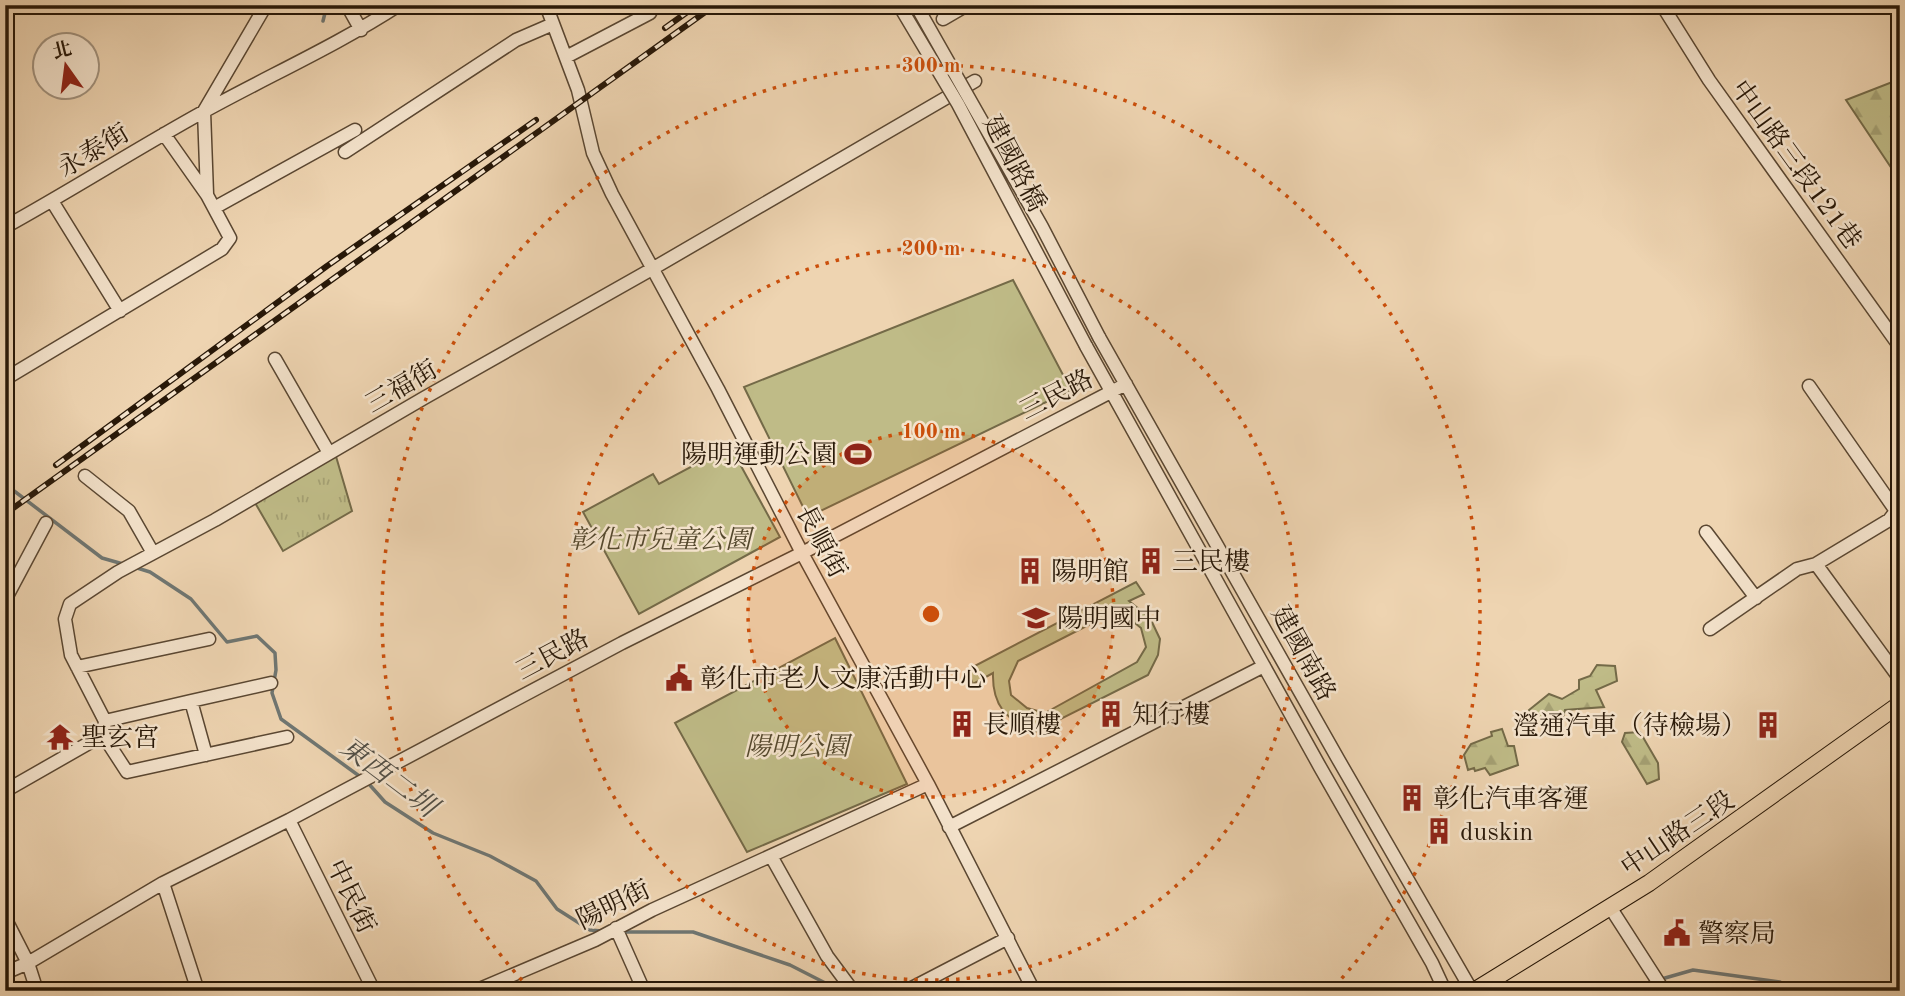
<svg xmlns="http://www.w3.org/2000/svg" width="1905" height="996" font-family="'Old Standard TT','Noto Serif TC',serif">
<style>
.grass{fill:url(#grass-tufts);stroke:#746a48;stroke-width:2}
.forest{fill:url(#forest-firs);stroke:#746a48;stroke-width:2}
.park{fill:#bfbb87;stroke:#746a48;stroke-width:2;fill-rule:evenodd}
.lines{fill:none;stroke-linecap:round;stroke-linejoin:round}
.stream{stroke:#6f7672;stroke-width:3.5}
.minor-casing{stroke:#5a4732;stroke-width:15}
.major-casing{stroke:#281808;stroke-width:18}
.minor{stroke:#f4e3cc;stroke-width:12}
.major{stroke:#eed4b1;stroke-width:16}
.rail-casing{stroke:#281808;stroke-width:6}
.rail{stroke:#f4e3cc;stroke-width:3.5;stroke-dasharray:10;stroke-linecap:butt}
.minor-bridge-casing{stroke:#5a4732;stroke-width:15;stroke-linecap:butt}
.minor-bridge{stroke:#f4e3cc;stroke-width:12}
.ring{fill:none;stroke:#cb4f0b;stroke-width:3.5;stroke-dasharray:3.5 7}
.labels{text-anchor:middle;stroke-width:5;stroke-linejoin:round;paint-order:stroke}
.street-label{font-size:26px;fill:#281808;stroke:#f4e3cc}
.poi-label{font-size:26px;fill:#281808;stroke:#f4e3cc;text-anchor:start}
.park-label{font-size:26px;font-style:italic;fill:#55492e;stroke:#f4e3cc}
.water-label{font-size:28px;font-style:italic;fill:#524f46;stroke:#f4e3cc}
.centre{fill:#cb4f0b;stroke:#f4e3cc;stroke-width:3.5}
.ring-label{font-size:21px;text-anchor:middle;font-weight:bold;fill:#cb4f0b;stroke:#f4e3cc;stroke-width:5;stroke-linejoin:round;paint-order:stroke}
</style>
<defs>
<pattern id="grass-tufts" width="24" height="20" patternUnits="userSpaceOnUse" patternTransform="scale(1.75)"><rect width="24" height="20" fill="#bfbb87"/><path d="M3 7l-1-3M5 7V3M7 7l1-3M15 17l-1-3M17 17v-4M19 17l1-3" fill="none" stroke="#a4a073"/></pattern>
<pattern id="forest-firs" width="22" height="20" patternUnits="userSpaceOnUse" patternTransform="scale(1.75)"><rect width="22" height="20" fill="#bfbb87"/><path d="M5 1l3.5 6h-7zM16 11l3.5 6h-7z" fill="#a4a073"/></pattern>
</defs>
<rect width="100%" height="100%" fill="#eed4b1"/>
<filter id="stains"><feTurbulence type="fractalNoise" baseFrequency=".00286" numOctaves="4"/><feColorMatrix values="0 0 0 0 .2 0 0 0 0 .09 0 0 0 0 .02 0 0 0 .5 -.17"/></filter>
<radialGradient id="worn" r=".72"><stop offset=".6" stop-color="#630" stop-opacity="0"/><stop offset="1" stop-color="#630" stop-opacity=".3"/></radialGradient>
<path class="grass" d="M335,453L352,511L283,551L254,501Z"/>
<path class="forest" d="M1900,79V181L1846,100Z
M1597,665L1615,666L1617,681L1596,690L1604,707L1565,710L1563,718L1549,725L1533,723L1529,710L1549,694L1562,699L1579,689V680L1590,676Z
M1502,729L1508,746H1514L1518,765L1490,775L1485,768L1475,771L1474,768L1468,770L1464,755L1471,744L1492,736L1491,732Z
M1640,732L1658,763L1659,779L1647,784L1622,742L1625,733Z"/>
<path class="park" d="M1013,280L1071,390L808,517L744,387Z
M730,446L780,537L639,614L583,512L653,474L659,484Z
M1136,582L1144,594L1129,601L1150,618L1160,639L1158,655L1148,675L1035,732C1006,720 992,705 993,673L973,684L967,670ZM1124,614L1141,628L1146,647L1137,662L1045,713L1027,708L1011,695L1009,681L1018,661L1108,615Z
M835,638L907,784L747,852L675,723Z"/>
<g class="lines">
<path class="stream" d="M323,21L327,5
M5,484L102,558L123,564
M134,567L150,572L191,599L227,642L257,636L275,653L276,670L272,693L281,719L362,778
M368,783L385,802L433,833L490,856L536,881L557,909L590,930L602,931
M620,932H693L790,965L841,991
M1636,991L1644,984L1693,970L1780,982"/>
<defs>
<path id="minor" d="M347,5L361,30
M546,5L578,90L593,153L612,194L718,389L802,553L928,784L1034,991
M1662,5L1709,80L1900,347
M1897,5L1900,9
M943,19L967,5
M566,57L650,13L653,5
M345,152L516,40L553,24
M207,194L204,111L266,5
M52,201L120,311
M214,208L355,130
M5,227C72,190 136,149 203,112C268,76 336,46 399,5
M1099,337L1338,759L1472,991
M1086,346L1320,767L1432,963L1445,991
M275,359L329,453
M5,379L222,249L230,238L207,195L164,134
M85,476L129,511L153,553
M1706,532L1756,598
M1816,564L1900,679
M5,600L46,523
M1710,629L1797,569L1816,564L1889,520L1896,511L1809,386
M77,667L209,639
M191,701L271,683
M105,721L191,701L206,755
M103,735L127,772L287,737
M5,791L103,735L105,721L71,655L65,619L70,604L118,572L215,520L424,398L652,269L975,81
M289,820L374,991
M949,827L1264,666
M771,856L827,956L853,991
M163,883L198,991
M1610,907L1664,991
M5,918L28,963L37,991
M616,928L644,991
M5,973L28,963L163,883L289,820L622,643L802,553L1126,384
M475,991L595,940L652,910L928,784
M906,991L1008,938"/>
<path id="major" d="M1474,991L1649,883L1900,704"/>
</defs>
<use href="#minor" class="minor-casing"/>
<use href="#major" class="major-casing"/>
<use href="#minor" class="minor"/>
<use href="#major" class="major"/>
<defs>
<path id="rail" d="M665,28L697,5
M56,465L327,266L536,120
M5,514L715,5"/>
</defs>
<use href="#rail" class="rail-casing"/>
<use href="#rail" class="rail"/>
<defs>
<path id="minor-bridge" d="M899,5L958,104L1086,346
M916,5L1042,227L1099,337"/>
</defs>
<use href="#minor-bridge" class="minor-bridge-casing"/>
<use href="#minor-bridge" class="minor-bridge"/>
</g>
<circle cx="931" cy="614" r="183" fill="#cb4f0b" fill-opacity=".12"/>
<g class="ring">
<circle cx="931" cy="614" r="183"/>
<circle cx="931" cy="614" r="366"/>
<path d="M529 988A549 549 0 1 1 1333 988"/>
</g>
<defs>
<symbol id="stadium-bare" viewBox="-9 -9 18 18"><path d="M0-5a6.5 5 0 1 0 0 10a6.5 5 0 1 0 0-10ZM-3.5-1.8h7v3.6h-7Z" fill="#8f2418" stroke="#f4e3cc" stroke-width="2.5" paint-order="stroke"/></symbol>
<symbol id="building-bare" viewBox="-9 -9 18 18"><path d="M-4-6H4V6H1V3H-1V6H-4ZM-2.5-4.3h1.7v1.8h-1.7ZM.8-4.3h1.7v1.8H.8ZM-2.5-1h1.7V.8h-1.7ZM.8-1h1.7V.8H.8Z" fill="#8f2418" stroke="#f4e3cc" stroke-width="2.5" paint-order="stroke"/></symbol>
<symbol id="school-bare" viewBox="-9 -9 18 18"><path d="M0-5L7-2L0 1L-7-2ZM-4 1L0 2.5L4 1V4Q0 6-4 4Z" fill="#8f2418" stroke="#f4e3cc" stroke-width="2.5" paint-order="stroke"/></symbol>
<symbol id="civic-bare" viewBox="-9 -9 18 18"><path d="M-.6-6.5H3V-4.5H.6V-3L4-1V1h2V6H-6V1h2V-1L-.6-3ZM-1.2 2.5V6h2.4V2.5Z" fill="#8f2418" stroke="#f4e3cc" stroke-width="2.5" paint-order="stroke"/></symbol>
<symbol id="temple-bare" viewBox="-9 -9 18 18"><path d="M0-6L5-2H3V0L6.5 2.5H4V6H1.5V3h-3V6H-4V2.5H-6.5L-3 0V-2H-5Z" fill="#8f2418" stroke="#f4e3cc" stroke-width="2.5" paint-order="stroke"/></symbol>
</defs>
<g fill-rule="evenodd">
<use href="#stadium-bare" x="839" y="435" width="38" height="38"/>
<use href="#building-bare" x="1132" y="542" width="38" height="38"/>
<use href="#building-bare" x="1011" y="552" width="38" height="38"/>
<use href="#school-bare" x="1017" y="599" width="38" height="38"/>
<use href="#civic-bare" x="660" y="659" width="38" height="38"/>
<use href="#building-bare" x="1092" y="695" width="38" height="38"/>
<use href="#building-bare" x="943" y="705" width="38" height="38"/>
<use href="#building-bare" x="1749" y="706" width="38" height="38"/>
<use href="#temple-bare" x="41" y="718" width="38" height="38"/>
<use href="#building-bare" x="1393" y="779" width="38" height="38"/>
<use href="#building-bare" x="1420" y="812" width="38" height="38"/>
<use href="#civic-bare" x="1658" y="914" width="38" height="38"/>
</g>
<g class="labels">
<g class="street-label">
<text transform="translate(93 150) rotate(-31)" y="9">永泰街</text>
<text transform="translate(1015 163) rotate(62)" y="9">建國路橋</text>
<text transform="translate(1797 164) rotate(54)" y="9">中山路三段121巷</text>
<text transform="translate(401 386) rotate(-30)" y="9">三福街</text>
<text transform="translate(1056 394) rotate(-27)" y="9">三民路</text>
<text transform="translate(822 541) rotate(62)" y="9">長順街</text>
<text transform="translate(1304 653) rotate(61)" y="9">建國南路</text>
<text transform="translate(552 654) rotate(-28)" y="9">三民路</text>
<text transform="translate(1677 833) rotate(-34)" y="9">中山路三段</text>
<text transform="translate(352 896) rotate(64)" y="9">中民街</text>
<text transform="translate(613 904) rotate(-26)" y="9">陽明街</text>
</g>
<g class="poi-label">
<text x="837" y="463" text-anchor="end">陽明運動公園</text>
<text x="1172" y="570">三民樓</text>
<text x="1051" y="580">陽明館</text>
<text x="1057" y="627">陽明國中</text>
<text x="700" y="687">彰化市老人文康活動中心</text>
<text x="1132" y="723">知行樓</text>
<text x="983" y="733">長順樓</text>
<text x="1747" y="734" text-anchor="end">瀅通汽車（待檢場）</text>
<text x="81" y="746">聖玄宮</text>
<text x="1433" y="807">彰化汽車客運</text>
<text x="1460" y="840">duskin</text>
<text x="1698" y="942">警察局</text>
</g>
<g class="park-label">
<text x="660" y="548">彰化市兒童公園</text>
<text x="797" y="755">陽明公園</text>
</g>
<g class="water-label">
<text transform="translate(389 776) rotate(37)" y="10">東西二圳</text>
</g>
</g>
<circle cx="931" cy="614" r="10" class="centre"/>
<g class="ring-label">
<text x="931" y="72">300 m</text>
<text x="931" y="255">200 m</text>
<text x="931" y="438">100 m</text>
</g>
<rect width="1905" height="996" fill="none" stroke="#eed4b1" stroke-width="28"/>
<rect x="7" y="7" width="1891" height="982" fill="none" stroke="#281808" stroke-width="3.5"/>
<rect x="14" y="14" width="1877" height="968" fill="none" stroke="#281808" stroke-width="2"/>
<g transform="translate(66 66) rotate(346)"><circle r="33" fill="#f4e3cc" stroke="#a2927e" stroke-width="2"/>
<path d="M0-5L12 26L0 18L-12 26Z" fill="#8f2418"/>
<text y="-10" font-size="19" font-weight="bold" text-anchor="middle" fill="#281808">北</text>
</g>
<rect width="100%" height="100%" filter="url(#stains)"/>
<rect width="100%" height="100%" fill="url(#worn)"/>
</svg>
